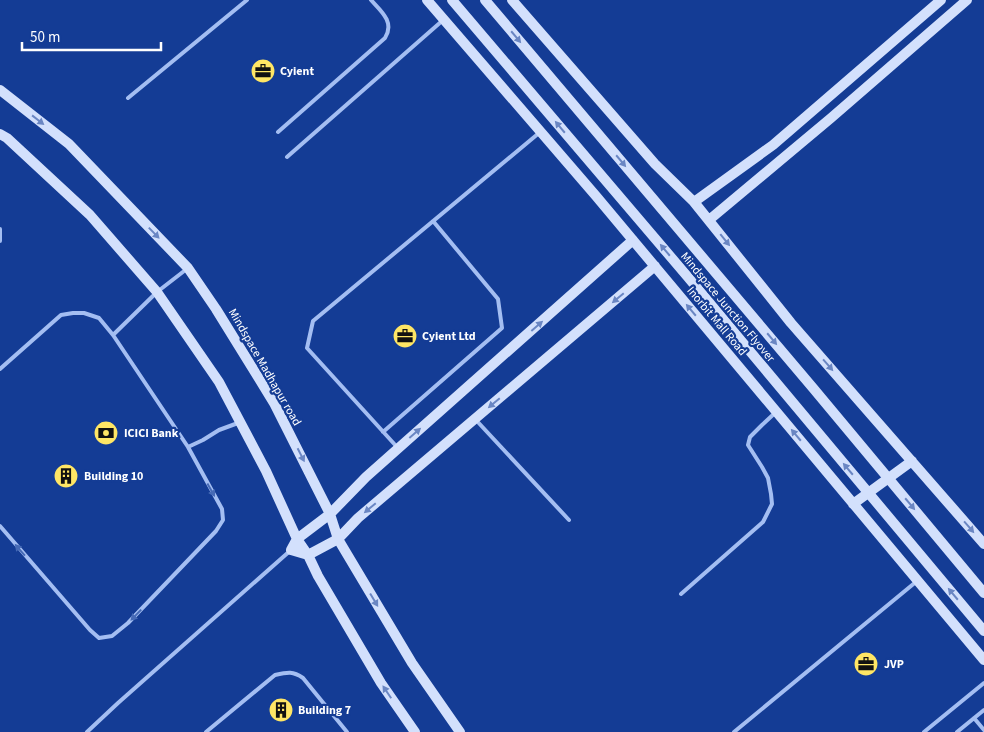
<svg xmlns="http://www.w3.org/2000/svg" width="984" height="732" font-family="'Source Sans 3',sans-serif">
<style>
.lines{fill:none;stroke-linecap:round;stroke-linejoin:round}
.lane{stroke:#a4bef2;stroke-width:4}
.secondary{stroke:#d3e0fc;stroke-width:10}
.secondary-bridge{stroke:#d3e0fc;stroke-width:10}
.oneway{fill:#6a86c3}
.oneway2{fill:#466ab6}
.labels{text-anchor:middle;stroke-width:4.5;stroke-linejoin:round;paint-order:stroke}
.poi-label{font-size:12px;font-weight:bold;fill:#fff;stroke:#143c95;text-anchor:start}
.street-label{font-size:12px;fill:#fff;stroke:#143c95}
</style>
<rect width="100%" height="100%" fill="#143c95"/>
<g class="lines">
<path class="lane" d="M128,98L247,0
M278,132L385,38C395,22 381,11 371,0
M287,157L442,21
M0,229V241
M113,335L157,292L188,268
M0,369L61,315L73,313H84L99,318L113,335L188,447L222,509L223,520L216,531L128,623L112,636L99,638L90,630L0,526
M475,419L569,520
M383,432L502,328L498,299L433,221
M188,447L203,440L219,430L238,423
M397,447L307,348L313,321L539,133
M681,594L763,522L772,504L771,494L768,478L762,467L748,445L750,437L762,425L776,412
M974,718L984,730
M87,732L118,703L291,550
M206,732L275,675C288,672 293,671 303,678L347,732
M734,732L917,581
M924,732L984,683
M957,732L984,710"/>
<path class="secondary" d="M427,0L596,196L984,660
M512,0L655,164L694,202L791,323L984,544
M0,90L69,144L188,268L216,309L274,403L330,514L338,539L412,663L460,732
M0,134L7,138L90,215L157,292L219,382L266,471L297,539L308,555L318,576L381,683L415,732
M694,202L773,145L941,0
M709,220L831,118L967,0
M633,240L366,477L330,514L297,539L291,550L308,555L338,539L358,518L655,266
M853,504L912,461"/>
<path class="secondary-bridge" d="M452,0L687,276L984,631
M485,0L813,388L984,593"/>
</g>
<defs><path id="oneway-solid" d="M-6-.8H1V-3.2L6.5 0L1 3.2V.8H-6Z" transform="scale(1.25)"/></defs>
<g class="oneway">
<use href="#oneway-solid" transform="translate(516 37) rotate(50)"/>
<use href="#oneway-solid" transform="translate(38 120) rotate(38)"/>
<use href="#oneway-solid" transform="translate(560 127) rotate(-130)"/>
<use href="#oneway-solid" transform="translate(621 161) rotate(50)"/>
<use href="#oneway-solid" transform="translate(154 233) rotate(46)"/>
<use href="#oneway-solid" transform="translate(725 240) rotate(51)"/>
<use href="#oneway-solid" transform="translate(665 250) rotate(-130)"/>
<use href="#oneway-solid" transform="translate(618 298) rotate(140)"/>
<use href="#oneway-solid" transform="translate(691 310) rotate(-130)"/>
<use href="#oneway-solid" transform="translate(537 326) rotate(-41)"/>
<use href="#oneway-solid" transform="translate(772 339) rotate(50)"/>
<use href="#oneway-solid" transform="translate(828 365) rotate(49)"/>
<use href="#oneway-solid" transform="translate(494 403) rotate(140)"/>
<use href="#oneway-solid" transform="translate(415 433) rotate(-41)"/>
<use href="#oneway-solid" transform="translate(796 435) rotate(-130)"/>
<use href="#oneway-solid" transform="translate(301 455) rotate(63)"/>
<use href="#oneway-solid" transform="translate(848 469) rotate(-130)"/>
<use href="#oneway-solid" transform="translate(910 504) rotate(50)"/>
<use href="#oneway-solid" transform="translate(370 508) rotate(140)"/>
<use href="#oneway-solid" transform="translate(969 527) rotate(49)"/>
<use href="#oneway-solid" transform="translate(953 594) rotate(-130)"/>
<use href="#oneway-solid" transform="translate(374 600) rotate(59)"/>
<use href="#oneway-solid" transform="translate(387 692) rotate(-124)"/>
</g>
<g class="oneway2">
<use href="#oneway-solid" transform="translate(211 490) rotate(61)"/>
<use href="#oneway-solid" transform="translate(20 550) rotate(-131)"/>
<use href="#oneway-solid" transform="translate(136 615) rotate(134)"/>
</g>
<defs>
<symbol id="office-disc" viewBox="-11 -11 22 22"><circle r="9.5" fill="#ffe665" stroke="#143c95"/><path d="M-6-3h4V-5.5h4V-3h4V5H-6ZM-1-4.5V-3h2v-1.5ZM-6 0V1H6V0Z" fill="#111"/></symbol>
<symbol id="bank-disc" viewBox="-11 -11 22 22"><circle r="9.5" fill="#ffe665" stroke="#143c95"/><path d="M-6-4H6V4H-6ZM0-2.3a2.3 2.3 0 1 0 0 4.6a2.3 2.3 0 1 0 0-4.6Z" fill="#111"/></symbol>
<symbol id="building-disc" viewBox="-11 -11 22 22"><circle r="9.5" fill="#ffe665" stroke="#143c95"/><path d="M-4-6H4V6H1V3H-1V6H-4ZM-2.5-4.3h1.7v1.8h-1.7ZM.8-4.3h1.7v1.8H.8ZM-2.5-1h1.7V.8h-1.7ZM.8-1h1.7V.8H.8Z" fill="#111"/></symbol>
</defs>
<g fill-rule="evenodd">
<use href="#office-disc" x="249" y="57" width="28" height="28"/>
<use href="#office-disc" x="391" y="322" width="28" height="28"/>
<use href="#bank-disc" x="92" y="419" width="28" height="28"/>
<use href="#building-disc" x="52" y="462" width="28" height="28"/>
<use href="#office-disc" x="852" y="650" width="28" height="28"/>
<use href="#building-disc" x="267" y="696" width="28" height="28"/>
</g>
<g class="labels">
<g class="poi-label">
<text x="280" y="75">Cyient</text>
<text x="422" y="340">Cyient Ltd</text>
<text x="124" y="437">ICICI Bank</text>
<text x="84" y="480">Building 10</text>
<text x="884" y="668">JVP</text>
<text x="298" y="714">Building 7</text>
</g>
<g class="street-label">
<text transform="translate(728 307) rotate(50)" y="4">Mindspace Junction Flyover</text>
<text transform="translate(717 321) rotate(50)" y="4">Inorbit Mall Road</text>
<text transform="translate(265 367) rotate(60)" y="4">Mindspace Madhapur road</text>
</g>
</g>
<path d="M22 42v8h139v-8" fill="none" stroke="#ffffff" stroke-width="2.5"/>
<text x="30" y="42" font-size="15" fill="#ffffff" stroke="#143c95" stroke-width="4" paint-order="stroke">50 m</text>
</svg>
